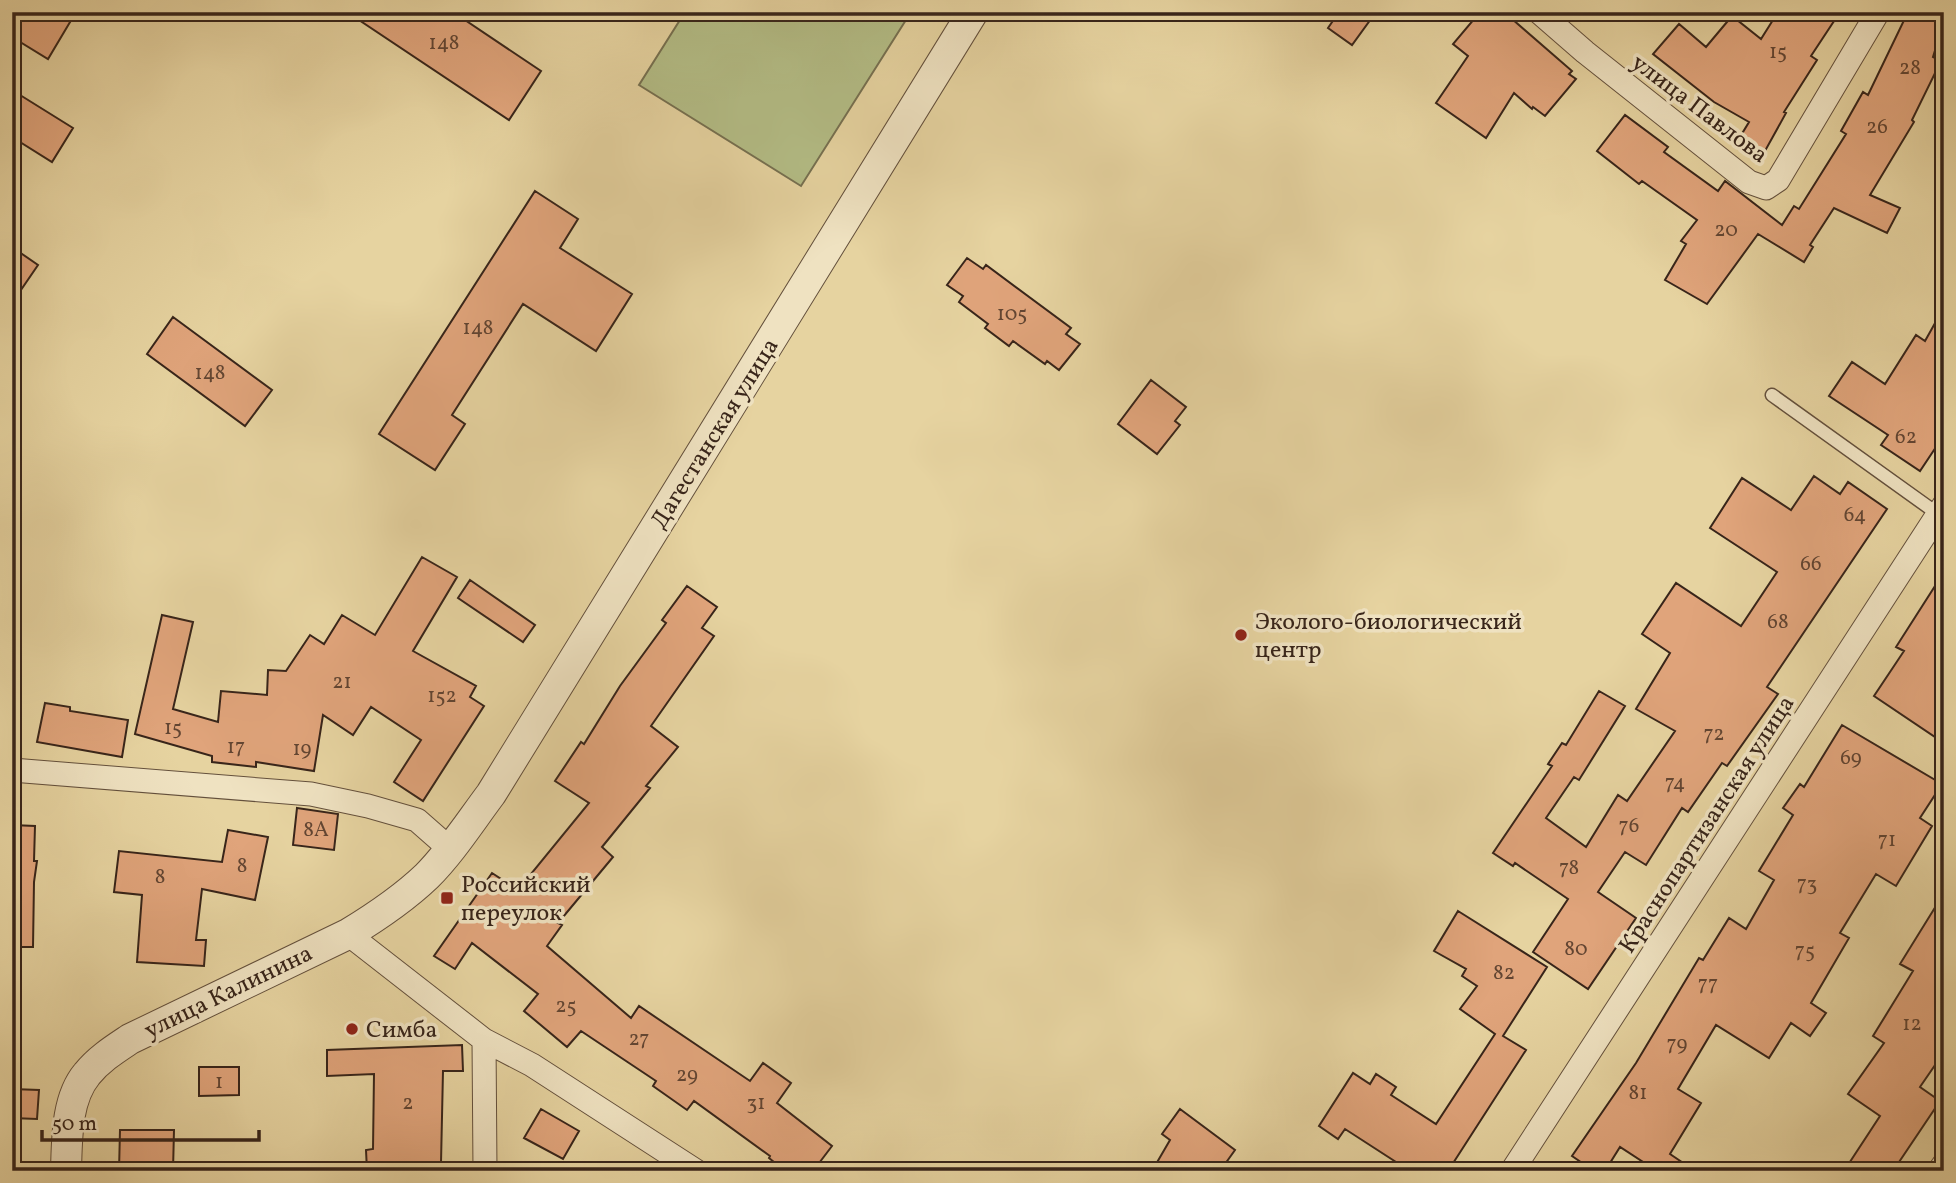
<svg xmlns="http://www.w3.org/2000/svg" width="1956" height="1183" font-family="Vollkorn,serif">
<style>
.green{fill:#b3bc85;stroke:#767050;stroke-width:2}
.building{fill:#e0a47b;stroke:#38251a;stroke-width:2}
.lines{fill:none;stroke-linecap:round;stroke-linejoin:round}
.service-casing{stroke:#64503c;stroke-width:15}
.minor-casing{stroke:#64503c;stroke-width:25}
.tertiary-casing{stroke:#64503c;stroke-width:32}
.service{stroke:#efe2c1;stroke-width:12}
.minor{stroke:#efe2c1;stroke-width:23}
.tertiary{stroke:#efe2c1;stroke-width:30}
.poi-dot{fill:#8f2418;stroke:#efe2c1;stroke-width:2.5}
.labels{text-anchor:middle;stroke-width:7;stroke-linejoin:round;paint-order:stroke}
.number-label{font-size:21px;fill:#624532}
.street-label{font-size:24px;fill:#38251a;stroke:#efe2c1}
.poi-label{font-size:24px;fill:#38251a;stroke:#efe2c1;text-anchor:start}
</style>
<rect width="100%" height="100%" fill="#e6d3a0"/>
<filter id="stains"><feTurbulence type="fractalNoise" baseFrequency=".00286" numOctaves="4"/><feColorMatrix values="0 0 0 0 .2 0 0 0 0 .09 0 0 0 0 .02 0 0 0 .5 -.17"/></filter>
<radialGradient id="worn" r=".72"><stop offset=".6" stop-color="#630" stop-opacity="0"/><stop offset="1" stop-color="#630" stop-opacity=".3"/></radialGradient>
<path class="green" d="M685,12H911L801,186L639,85Z"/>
<path class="building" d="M12,12H76L48,59L12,37Z
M347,12H453L541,71L509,120Z
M1339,12H1376L1352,45L1328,28Z
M1480,12H1504L1572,71L1569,74L1576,79L1545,116L1533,107L1532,109L1514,93L1486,138L1436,103L1468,56L1453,44Z
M1778,12H1840L1811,56L1817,60L1784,112L1786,113L1765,151L1740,137L1749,122L1714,102L1653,54L1679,24L1706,47L1732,16L1761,39Z
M1908,12H1944V21L1933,57L1941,61L1912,120L1914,122L1870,195L1900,208L1887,233L1834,208L1810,245L1813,247L1804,262L1758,234L1707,304L1665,280L1686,244L1681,241L1697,220L1642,181L1639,184L1597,151L1625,115L1668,147L1664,152L1718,191L1725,181L1782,225L1794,206L1799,209L1846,134L1841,131L1863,92L1868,95Z
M12,90L73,128L52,162L12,137Z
M535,191L578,219L560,248L632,294L596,351L523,304L452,415L465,424L435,470L379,434Z
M12,247L38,265L12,303Z
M967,258L983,269L986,265L1071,328L1066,334L1080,344L1059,370L1047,361L1045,364L1013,341L1009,346L985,328L988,324L959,302L963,296L947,285Z
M1944,307V435L1920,471L1881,445L1888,435L1829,396L1852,362L1885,384L1916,335L1925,341Z
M173,317L272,390L245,426L147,354Z
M1151,380L1186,407L1175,421L1180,425L1157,454L1118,424Z
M1814,476L1840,494L1848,482L1887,509L1767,687L1778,694L1727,766L1722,763L1688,812L1682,808L1646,865L1625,852L1598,892L1636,918L1588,989L1533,952L1568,899L1515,863L1513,866L1493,853L1552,766L1548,764L1562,743L1566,745L1599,691L1625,706L1579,780L1574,777L1546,818L1586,847L1618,795L1627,801L1675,731L1636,709L1670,653L1642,634L1676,583L1741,626L1777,572L1710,528L1742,478L1791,510Z
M422,557L457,577L413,651L476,686L470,697L484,706L423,801L394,782L421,740L371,707L353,735L323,715L314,771L256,762V767L212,762V756L135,734L162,615L193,622L173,709L218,722L221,691L267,695L268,670L286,671L310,635L324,644L342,615L375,635Z
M1944,572V743L1874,696L1904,651L1896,647Z
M470,580L535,625L523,642L458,598Z
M687,586L717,607L702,628L714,636L651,726L678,747L646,786L650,788L602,847L613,857L558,923L562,925L547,946L631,1018L639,1006L750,1081L763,1063L791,1083L777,1103L832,1146L813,1171H785L769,1158L770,1156L694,1101L687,1110L653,1086L656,1081L581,1031L567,1047L524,1011L538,994L472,943L455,969L434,956L492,873L518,890L589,803L555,781L581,742L584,744L620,686L666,623L662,620Z
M45,703L70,707V711L128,720L122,757L37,742Z
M1842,725L1942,784L1920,818L1932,826L1896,886L1876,874L1840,933L1849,938L1811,1003L1826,1013L1810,1036L1791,1023L1769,1058L1716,1025L1678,1089L1701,1103L1670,1154L1695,1171H1657L1620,1147L1605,1171H1594L1572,1156L1636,1063L1699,958L1703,960L1729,918L1746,929L1774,880L1759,871L1793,815L1783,808L1800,784L1804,787Z
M297,808L338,814L334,850L293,845Z
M12,825L35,826L34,861H37L34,882L33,947H12Z
M228,830L268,837L255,900L202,889L196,940H206L204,966L137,962L142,895L114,892L119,851L222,862Z
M1944,893V1052L1920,1087L1940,1101L1893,1171H1844L1880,1116L1848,1094L1884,1043L1873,1036L1913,971L1900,964Z
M1458,911L1547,967L1503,1036L1526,1050L1448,1171H1410L1345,1129L1338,1139L1319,1126L1353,1073L1370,1084L1376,1074L1396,1087L1391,1095L1436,1124L1495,1034L1460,1009L1477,986L1462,976L1466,969L1434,951Z
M462,1045L463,1071H443L441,1163L418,1165L419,1171H367L366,1150L373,1149L374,1074L327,1076V1050Z
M199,1067H239V1095L199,1096Z
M12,1089L39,1090L37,1119L12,1118Z
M541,1109L579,1131L563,1159L524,1138Z
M1180,1109L1235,1150L1220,1171H1152L1170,1140L1162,1134Z
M120,1130H174L173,1171H119Z"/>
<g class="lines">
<defs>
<path id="service" d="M1772,395L1938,514"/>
<path id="minor" d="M1539,12L1585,52L1749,182L1766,188L1778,180L1878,12
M12,770L311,794L368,806L417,820L450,849
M348,934L484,1040L532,1065L696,1171
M484,1040L485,1171
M1512,1171L1944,505
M1939,1171L1944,1164"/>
<path id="tertiary" d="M66,1171C67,1140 66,1099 87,1074C99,1059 115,1049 130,1039L348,934C376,917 403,899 427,876C451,852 470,822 491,794L973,12"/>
</defs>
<use href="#service" class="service-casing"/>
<use href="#minor" class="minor-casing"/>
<use href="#tertiary" class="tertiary-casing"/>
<use href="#service" class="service"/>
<use href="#minor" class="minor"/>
<use href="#tertiary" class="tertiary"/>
</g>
<g class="poi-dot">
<circle cx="1241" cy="635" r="7"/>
<rect x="440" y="891" width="14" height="14" rx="3.5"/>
<circle cx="352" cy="1029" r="7"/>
</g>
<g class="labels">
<g class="number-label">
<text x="444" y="49">148</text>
<text x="1778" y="58">15</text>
<text x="1910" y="74">28</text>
<text x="1877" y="133">26</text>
<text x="1726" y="236">20</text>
<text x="1012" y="320">105</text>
<text x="478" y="334">148</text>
<text x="210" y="379">148</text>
<text x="1906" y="443">62</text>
<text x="1855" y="521">64</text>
<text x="1811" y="570">66</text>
<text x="1778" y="628">68</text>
<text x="342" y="688">21</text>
<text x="442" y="702">152</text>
<text x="173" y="734">15</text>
<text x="1714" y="740">72</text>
<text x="236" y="753">17</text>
<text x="302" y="755">19</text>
<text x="1851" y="764">69</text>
<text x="1675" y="789">74</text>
<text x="1629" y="832">76</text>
<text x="316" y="836">8А</text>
<text x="1887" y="846">71</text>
<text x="242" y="872">8</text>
<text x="1569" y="874">78</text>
<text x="160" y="883">8</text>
<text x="1807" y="890">73</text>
<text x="1576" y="955">80</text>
<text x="1805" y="957">75</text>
<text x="1504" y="979">82</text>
<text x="1708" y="990">77</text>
<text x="566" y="1012">25</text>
<text x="1912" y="1030">12</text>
<text x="639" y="1045">27</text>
<text x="1677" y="1050">79</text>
<text x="687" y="1081">29</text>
<text x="219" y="1088">1</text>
<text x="1638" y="1099">81</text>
<text x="408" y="1109">2</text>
<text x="756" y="1109">31</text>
</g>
<g class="street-label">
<text transform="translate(1700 108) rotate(37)" y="8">улица Павлова</text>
<text transform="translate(714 433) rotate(-58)" y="8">Дагестанская улица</text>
<text transform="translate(1706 824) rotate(-57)" y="8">Краснопартизанская улица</text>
<text transform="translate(228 991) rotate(-26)" y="8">улица Калинина</text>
</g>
<g class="poi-label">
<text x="1255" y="629">Эколого-биологический<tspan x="1255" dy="28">центр</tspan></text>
<text x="461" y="892">Российский<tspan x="461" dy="28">переулок</tspan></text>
<text x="366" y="1037">Симба</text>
</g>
</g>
<rect width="1956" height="1183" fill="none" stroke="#e6d3a0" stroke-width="42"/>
<rect x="14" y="14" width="1928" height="1155" fill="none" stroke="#38251a" stroke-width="3.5"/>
<rect x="21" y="21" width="1914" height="1141" fill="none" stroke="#38251a" stroke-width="2"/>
<path d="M42 1130v10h217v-10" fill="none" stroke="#38251a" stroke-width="3.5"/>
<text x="52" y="1130" font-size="21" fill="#38251a" stroke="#efe2c1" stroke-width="5" paint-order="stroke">50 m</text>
<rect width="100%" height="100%" filter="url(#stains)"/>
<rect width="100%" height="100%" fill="url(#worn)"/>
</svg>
